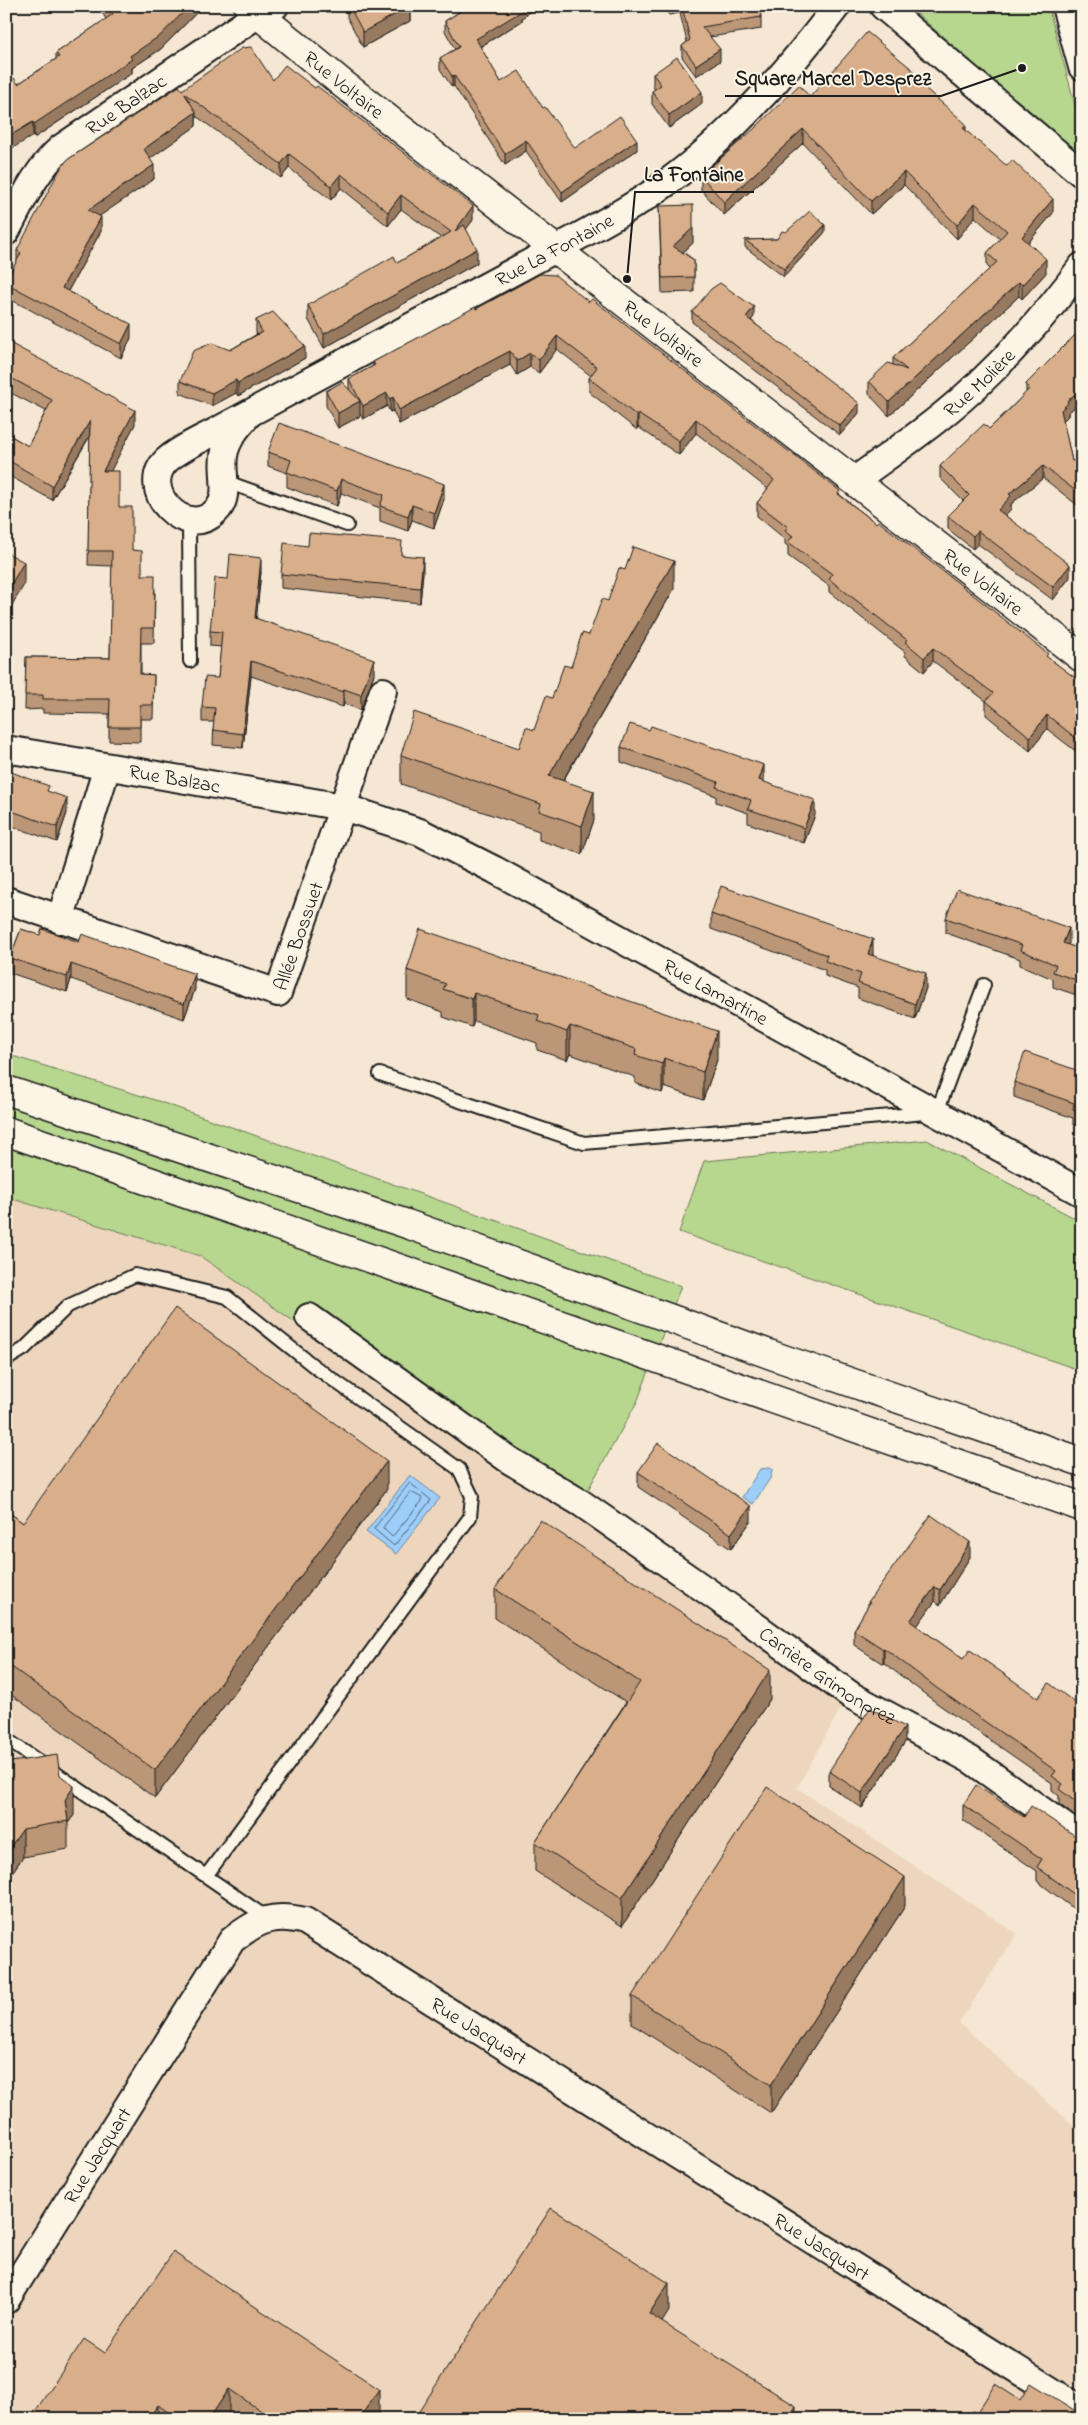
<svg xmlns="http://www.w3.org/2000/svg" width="1088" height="2425" font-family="'Indie Flower',sans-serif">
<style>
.built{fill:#edd6bd}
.green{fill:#b7d68e;stroke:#6a7955}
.water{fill:#9dcdf9;stroke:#6986a1}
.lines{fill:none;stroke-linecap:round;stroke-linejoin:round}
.shore{stroke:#506374;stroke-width:1}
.service-casing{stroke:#1c1c1c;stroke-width:16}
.minor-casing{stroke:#1c1c1c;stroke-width:30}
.tertiary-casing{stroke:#1c1c1c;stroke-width:31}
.primary-casing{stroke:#1c1c1c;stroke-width:31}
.service{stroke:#fcf5e5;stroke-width:12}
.minor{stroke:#fcf5e5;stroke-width:26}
.tertiary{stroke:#fcf5e5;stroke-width:28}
.primary{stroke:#fcf5e5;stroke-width:28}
.wall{fill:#bb9677;stroke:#1c1c1c}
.shaded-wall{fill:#987a61;stroke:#1c1c1c}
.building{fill:#d9ae8a;stroke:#1c1c1c}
.labels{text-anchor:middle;stroke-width:4;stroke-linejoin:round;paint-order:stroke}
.street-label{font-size:20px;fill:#1c1c1c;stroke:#fcf5e5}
.leader{fill:none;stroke:#1c1c1c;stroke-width:2}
.callout-dot{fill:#1c1c1c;stroke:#fcf5e5;stroke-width:2}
.callout-label{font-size:21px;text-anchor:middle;font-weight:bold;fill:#1c1c1c;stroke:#fcf5e5;stroke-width:4;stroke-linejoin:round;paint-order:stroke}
</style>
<rect width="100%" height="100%" fill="#f5e7d3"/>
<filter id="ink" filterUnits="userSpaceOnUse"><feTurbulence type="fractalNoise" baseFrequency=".02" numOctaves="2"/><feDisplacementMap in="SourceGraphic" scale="10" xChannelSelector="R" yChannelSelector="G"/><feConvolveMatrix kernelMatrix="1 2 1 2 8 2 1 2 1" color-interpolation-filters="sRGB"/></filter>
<g filter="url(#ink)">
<path class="built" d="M6,1197L200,1256L496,1462L850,1691L797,1788L1017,1934L959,2023L1082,2133V2419H6Z"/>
<path class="green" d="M908,6H1048L1082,130V159Z
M6,1054L155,1100L681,1286L637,1402L575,1513L496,1462L200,1256L6,1197Z
M927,1140L1082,1222V1371L679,1232L704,1161Z"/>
<path class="water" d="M768,1468L772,1469L771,1477L753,1504L742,1497L760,1469Z
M410,1475L440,1498L396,1554L366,1532Z"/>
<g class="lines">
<path class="shore" d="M410,1483L431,1500L394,1546L374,1529Z
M411,1492L422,1498V1501L392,1537L383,1528Z"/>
<defs>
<path id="service" d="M224,481L347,525
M189,520L190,661
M380,1074L584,1143L937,1112L984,985
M6,1360L24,1349L68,1306L135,1275L227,1297L315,1367L459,1469L472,1496L470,1517L206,1876
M6,1739L267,1918"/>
<g id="minor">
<path d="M883,6L1082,174"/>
<path d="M1065,6L1082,67"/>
<path id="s1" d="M6,232C22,202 35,171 61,148L257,15L275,6"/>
<path id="s2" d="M249,414C238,426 226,440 224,456C221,474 231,497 216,511C186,542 136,489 167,460C182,447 202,439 220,429L574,239C605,222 636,205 665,184C732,135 787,73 837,6"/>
<path id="s3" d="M855,480C885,458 916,437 944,414C994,374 1045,317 1082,266"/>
<path id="s4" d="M6,749L343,807L420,832L495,870L1082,1193"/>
<path id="s5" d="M6,900L278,993L383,691"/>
<path d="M60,920L107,767"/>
<path id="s6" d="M309,1317L509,1460L581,1503L717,1598L852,1696L971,1760L1082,1839"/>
<path id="s7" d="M6,2300L232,1940C258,1920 272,1913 305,1921L1082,2410"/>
</g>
<g id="tertiary">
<path id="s8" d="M248,6L343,84L1082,658"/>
</g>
<path id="primary" d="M6,1090L407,1224L783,1359L1082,1462
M6,1131L1082,1507"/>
</defs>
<use href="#service" class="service-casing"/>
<use href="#minor" class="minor-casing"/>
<use href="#tertiary" class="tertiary-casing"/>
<use href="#primary" class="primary-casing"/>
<use href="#service" class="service"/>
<use href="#minor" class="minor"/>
<use href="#tertiary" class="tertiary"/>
<use href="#primary" class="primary"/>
</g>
<path class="wall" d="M98,6H202V7L161,49L132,68V73L34,138L18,84L56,59V53L106,19Z
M347,6H410V21L363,47L347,17Z
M455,6H538L522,18V21L480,47L501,82L543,108L575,148L637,150L562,202L526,151L505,165L454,86L452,87L440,69V58L455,49L445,31V21L459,12Z
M661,6H759L761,17V29L710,37L720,61L696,76L682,57V46L687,42L680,13L669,15Z
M653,74L702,104L669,128L652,104V91L655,90L653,86Z
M913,77L966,131L1053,213L1028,243L1046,273L1022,299L1019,296L889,416L869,394V381L893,365V358L990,269L987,266V253L1000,239L975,217L957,239L904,185L871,214L803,143L724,215L701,190V176L810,97Z
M273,80L473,220L466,229L477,263L324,348L308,319V305L397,263L441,238L401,209L388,226L341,188L331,200L289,168L281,178L196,116V126L150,158L154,179L99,216L101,231L68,291L131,338L121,358L6,297V281L17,261V250L182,90Z
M659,206L693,243L683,252L694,260V292L662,293Z
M786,232H825L784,277L745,247V240L777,239Z
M589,302L840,495L1048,658L1082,683V756L1047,729L1030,751L986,715V701L933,661L924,672L905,656V652L829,592V586L788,556V546L785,544V539L757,516V503L768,489L696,433L679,455L638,427L637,430L589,392V378L591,376L557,349L539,373L530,367L517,375L510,365L399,424L393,411L390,412L387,406L363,419L360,414V416L338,428L326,406V391L349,390V379L373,366V362L476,309Z
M692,312L754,317L751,320L859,413L840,435L692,322Z
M256,320L305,358L238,396L236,393L212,406L180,393V381L230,350L257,334L256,333Z
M6,341L135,424L110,471L119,507L132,550L142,575L155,590L154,643H141V674L154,675L153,719H140V742L109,741V714L43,713V709L25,710L26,657L110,658L112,566L88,565L90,436L52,500L6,474V433L28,446L46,411L11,393L6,402Z
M1082,342V400L1068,413V416L1063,421L1072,461H1082V507L1081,508L1043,478L1011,504V509L1005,515L1070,577L1053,600L978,544L973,549L948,529V516L963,501L940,478V466L989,429L1026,393V384Z
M268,452L444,499L434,528L412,520L408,531L380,521V508L341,493L337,506L287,487V473L268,466Z
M402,555L423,572L420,603L281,588V574Z
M261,572L256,618L374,674L361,710L344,704L343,707L251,676L243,748L213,745L214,722H202V707L218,678L221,647L210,646V631L228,579Z
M674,589L563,781L594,820L582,854L539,840V831L401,784V755L519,748L534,730L571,667L608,601Z
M621,747L764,780V782L815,815L804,843L748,823V813L716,802V796L621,762Z
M6,770L49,792L67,813L57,842L6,824Z
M711,914L873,954V956L926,988L915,1019L858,998V988L825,976V970L711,929Z
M946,918L1069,943L1068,945L1082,950V997L1053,987V979L1020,965V959L946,933Z
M21,929L195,989L184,1019L71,979L67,992L10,973V958Z
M407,970L717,1060L703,1100L664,1087L662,1093L635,1083V1077L570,1054L567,1060L537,1050V1043L474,1021L472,1027L443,1017V1012L407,999Z
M1082,1072V1127L1073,1124V1118L1014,1097V1082Z
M638,1472L751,1521L731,1549L638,1487Z
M387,1489L155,1798L6,1691V1510L23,1523Z
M970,1557L940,1605L935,1601L917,1626L963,1659L1038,1698L1082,1708V1822L1059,1804V1796L1052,1790V1783L938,1704L884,1663L883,1664L854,1645V1630L868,1606V1602Z
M495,1589L770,1699L622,1926L535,1871V1842L626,1702L495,1618Z
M905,1742L862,1808L829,1786V1771Z
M6,1759L11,1762L60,1775L74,1815L68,1823V1849L23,1857L8,1878V1902L6,1905Z
M963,1805L1024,1817L1080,1839H1082V1915L1037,1881V1871L963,1820Z
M905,1906L771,2113L632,2024V1996Z
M105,2353L379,2416L377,2419H233L229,2416L227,2419H30Z"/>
<path class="shaded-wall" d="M189,6H202V7L161,49L132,68V73L34,138V124L130,56Z
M410,6V21L363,47V32Z
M523,6H538L522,18V21L476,49V39Z
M720,49V61L696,76V65Z
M913,70V84L909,74Z
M454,75V86L452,87V76Z
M702,92V104L669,128V115Z
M196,112V126L144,163V149Z
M33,122V136L6,152V138Z
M966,124V137L963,128Z
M803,129V143L724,215V202Z
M526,140V151L505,165V154Z
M637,140V150L562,202V192Z
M289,154V168L281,178V164Z
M154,165V179L88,224V210Z
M904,172V185L871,214V201Z
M341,174V188L331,200V186Z
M401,195V209L388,226V212Z
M1053,199V213L1022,250V237Z
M975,203V217L957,239V225Z
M473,206V220L455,245V231Z
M101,217V231L62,302V288Z
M825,225V232L784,277V269Z
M693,228V243L673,261V246Z
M477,249V263L324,348V334Z
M1046,259V273L1022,299V285Z
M1019,282V296L889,416V402Z
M754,307V317L746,326V317Z
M131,324V338L121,358V344Z
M557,336V349L539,373V360Z
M305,346V358L238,396V383Z
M510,351V365L399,424V410Z
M530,353V367L517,375V361Z
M11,378V393L6,402V387Z
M236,380V393L212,406V393Z
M1082,388V400L1068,413V416L1061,423V410L1067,401Z
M387,393V406L363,419V406Z
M393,397V411L390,412V399Z
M360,401V416L338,428V413Z
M859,403V413L840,435V426Z
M135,410V424L103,486V471Z
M638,414V427L637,430V416Z
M696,419V433L679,455V441Z
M90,421V435L52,500V486Z
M1043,466V478L1011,504V509L998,523V510L1009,494Z
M341,479V493L337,506V491Z
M444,484V499L434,528V513Z
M412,505V520L408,531V516Z
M978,531V544L973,549V536Z
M423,557V572L420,603V588Z
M261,558V572L255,633V618Z
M674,561V589L549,804V776Z
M24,562V585L6,615V593Z
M1070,565V577L1053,600V587Z
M933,648V661L924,672V658Z
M374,659V674L361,710V695Z
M251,661V676L243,748V734Z
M344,689V704L343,707V692Z
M1047,715V729L1030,751V737Z
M764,765V780L759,795V780Z
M594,791V820L582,854V826Z
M67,798V813L57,842V827Z
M815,800V815L804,843V828Z
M1069,928V943L1063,958V943Z
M873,939V954L868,969V954Z
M71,964V979L67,992V977Z
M926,973V988L915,1019V1004Z
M195,974V989L184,1019V1004Z
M474,993V1021L472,1027V999Z
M570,1026V1054L567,1060V1032Z
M717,1031V1060L703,1100V1072Z
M664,1058V1087L662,1093V1064Z
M387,1461V1489L155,1798V1770Z
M751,1506V1521L731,1549V1534Z
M970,1542V1557L940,1605V1590Z
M935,1587V1601L910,1636V1621Z
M884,1648V1663L883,1664V1649Z
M770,1670V1699L622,1926V1898Z
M905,1727V1742L862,1808V1793Z
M74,1786V1815L68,1823L65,1800Z
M23,1829V1857L8,1878V1902L6,1905V1853Z
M905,1877V1906L771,2113V2085Z
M669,2283V2311L649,2343V2314Z
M229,2389V2416L227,2419H209Z
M379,2389V2416L377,2419H359Z
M158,2405V2419H148Z
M796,2406V2419H788Z"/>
<path class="building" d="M107,6H189L161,35L130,56L132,59L34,124L33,122L6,138V83L14,78L18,84L59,57L56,53L113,14Z
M349,6H410L363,32Z
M462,6H523L520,8L522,11L476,39L501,82L519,71L543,108L545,107L575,148L620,116L637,140L562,192L526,140L505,154L454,75L452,76L440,58L459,47L445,21L464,9Z
M682,6H759L761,17L702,27L720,49L696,65L682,46L690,40Z
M867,32L913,70L909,74L966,124L963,128L1007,166L1012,160L1053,199L1022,237L1046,259L1022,285L1019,282L889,402L869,381L888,363L907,370L893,358L997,262L987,253L1007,231L975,203L957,225L904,172L871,201L803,129L724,202L701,176L755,128L799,85L810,97Z
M251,47L273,80L285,65L315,88L317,86L473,206L455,231L464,225L477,249L324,334L308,305L394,256L397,263L451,232L401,195L388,212L341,174L331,186L289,154L281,164L184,93L196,112L144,149L154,165L88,210L101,217L62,288L131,324L121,344L6,283V281L21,253L17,250L59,171L67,160L179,86L182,90L242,48Z
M677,57L702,92L669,115L652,91L661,85L653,74Z
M693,205V228L673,246L694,260V277L662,278L659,206Z
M810,211L825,225L784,269L745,240L777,239L782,231L786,232Z
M540,274L555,275L589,302L592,299L840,491L838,494L876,523L878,521L962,586L1048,654L1046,656L1082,683V743L1047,715L1030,737L986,701L993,693L933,648L924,658L905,642L907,640L829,579L832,574L788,542L793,536L785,530L788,527L757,503L774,480L696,419L679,441L638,414L637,416L589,378L597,367L557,336L539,360L530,353L517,361L510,351L399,410L393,397L390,399L387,393L363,406L349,379L375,365L373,362L475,307L476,309Z
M720,283L754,307L746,317L859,403L840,426L692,312L711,289Z
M273,312L305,346L238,383L236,380L212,393L180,381L193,351L212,343L230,350L262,332L256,320Z
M1075,335L1082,342V388L1067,401L1068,403L1061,410L1072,461H1082V495H1081L1043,466L1009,494L1011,496L998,510L1070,565L1053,587L978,531L973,536L948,516L969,495L940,466L984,424L989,429L1010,409L1030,388L1026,384Z
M6,341L135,410L103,471H119V507H132V550L142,551V575H155L154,628H141L140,674L154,675L153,705H140V727H109L110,699H43V695H25L26,657L110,658L112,551H88L90,421L52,486L6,459V433L28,446L52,400L11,378L6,387Z
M342,382L360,401L338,413L326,391Z
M279,423L444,484L434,513L412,505L408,516L380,506L384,495L341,479L337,491L287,472L291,460L268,452Z
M309,533L402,541L401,555L423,557L420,588L281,574L284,543L308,546Z
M633,547L674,561L549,776L594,791L582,826L539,811L541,804L401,755L414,712L519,748L526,727L534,730L546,696L552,698L564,665L571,667L582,633L589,635L602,599L608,601L619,568L625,570Z
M6,552L24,562L6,593Z
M230,554L261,558L255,618L374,659L361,695L344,689L343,692L251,661L243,734L213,730L215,708L202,707L205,677L218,678L222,632L210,631L215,578L228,579Z
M630,724L649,730L651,726L764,765L759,780L815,800L804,828L748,809L751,800L716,787L718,782L621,747Z
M6,770L49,786L47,791L67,798L57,827L6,809Z
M721,886L873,939L868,954L926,973L915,1004L858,983L861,974L825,961L827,955L711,914Z
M957,889L1069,928L1063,943L1082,950V982L1053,972L1056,965L1020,950L1022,945L946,918Z
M21,929L40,935L42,929L79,942L82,934L195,974L184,1004L71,964L67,977L10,958Z
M420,929L717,1031L703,1072L664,1058L662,1064L635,1055L636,1049L570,1026L567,1032L537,1021L539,1015L474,993L472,999L443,989L446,984L407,970Z
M1025,1052L1082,1072V1112L1073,1109L1074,1103L1014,1082Z
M175,1308L387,1461L155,1770L6,1663V1510L23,1523Z
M658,1443L751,1506L731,1534L638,1472Z
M931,1515L970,1542L940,1590L935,1587L910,1621L963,1659L970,1650L1038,1698L1049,1683L1082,1708V1807L1059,1789L1063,1784L1052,1776L1056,1771L938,1689L884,1648L883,1649L854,1630L870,1602H868Z
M540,1520L770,1670L622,1898L535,1842L640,1682L495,1589Z
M870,1708L905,1727L862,1793L829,1771Z
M57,1755L60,1775L74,1786L65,1800L68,1821L23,1829L6,1853V1759L11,1762Z
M976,1785L1024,1817L1031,1806L1080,1839H1082V1900L1037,1867L1042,1859L963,1805Z
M767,1787L905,1877L771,2085L632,1996Z
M551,2208L669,2283L649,2314L796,2406L788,2419H414Z
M173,2252L379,2389L359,2419H273L229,2389L209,2419H178L158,2405L148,2419H30L84,2339L105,2353Z
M1031,2383L1082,2415V2419H968L973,2411L977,2413L995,2384L1020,2400Z"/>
</g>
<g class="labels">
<g class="street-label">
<text dy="7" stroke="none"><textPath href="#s8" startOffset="124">Rue Voltaire</textPath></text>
<text dy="7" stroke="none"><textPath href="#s1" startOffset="179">Rue Balzac</textPath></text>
<text dy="7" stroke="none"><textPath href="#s2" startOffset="655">Rue La Fontaine</textPath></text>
<text dy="7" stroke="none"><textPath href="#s8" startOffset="529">Rue Voltaire</textPath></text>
<text dy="7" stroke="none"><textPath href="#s3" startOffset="158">Rue Molière</textPath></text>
<text dy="7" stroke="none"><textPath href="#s8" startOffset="934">Rue Voltaire</textPath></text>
<text dy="7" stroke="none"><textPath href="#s4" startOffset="171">Rue Balzac</textPath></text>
<text dy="7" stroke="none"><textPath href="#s5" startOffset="348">Allée Bossuet</textPath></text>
<text dy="7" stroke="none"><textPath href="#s4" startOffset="759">Rue Lamartine</textPath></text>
<text dy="7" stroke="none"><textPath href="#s6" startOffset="631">Carrière Grimonprez</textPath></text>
<text dy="7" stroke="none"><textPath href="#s7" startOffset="710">Rue Jacquart</textPath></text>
<text dy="7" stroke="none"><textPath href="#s7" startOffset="171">Rue Jacquart</textPath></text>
<text dy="7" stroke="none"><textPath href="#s7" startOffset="1115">Rue Jacquart</textPath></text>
</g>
</g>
<path class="leader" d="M1022 68L941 96H725M627 279L635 192H754"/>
<g class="callout-dot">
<circle cx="1022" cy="68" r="5"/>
<circle cx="627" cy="279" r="5"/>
</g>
<g class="callout-label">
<text x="833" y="85">Square Marcel Desprez</text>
<text x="694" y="181">La Fontaine</text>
</g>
<rect width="1088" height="2425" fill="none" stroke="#fcf5e5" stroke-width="25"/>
<rect x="12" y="12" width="1063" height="2400" fill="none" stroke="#1c1c1c" stroke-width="2" filter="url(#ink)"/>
</svg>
